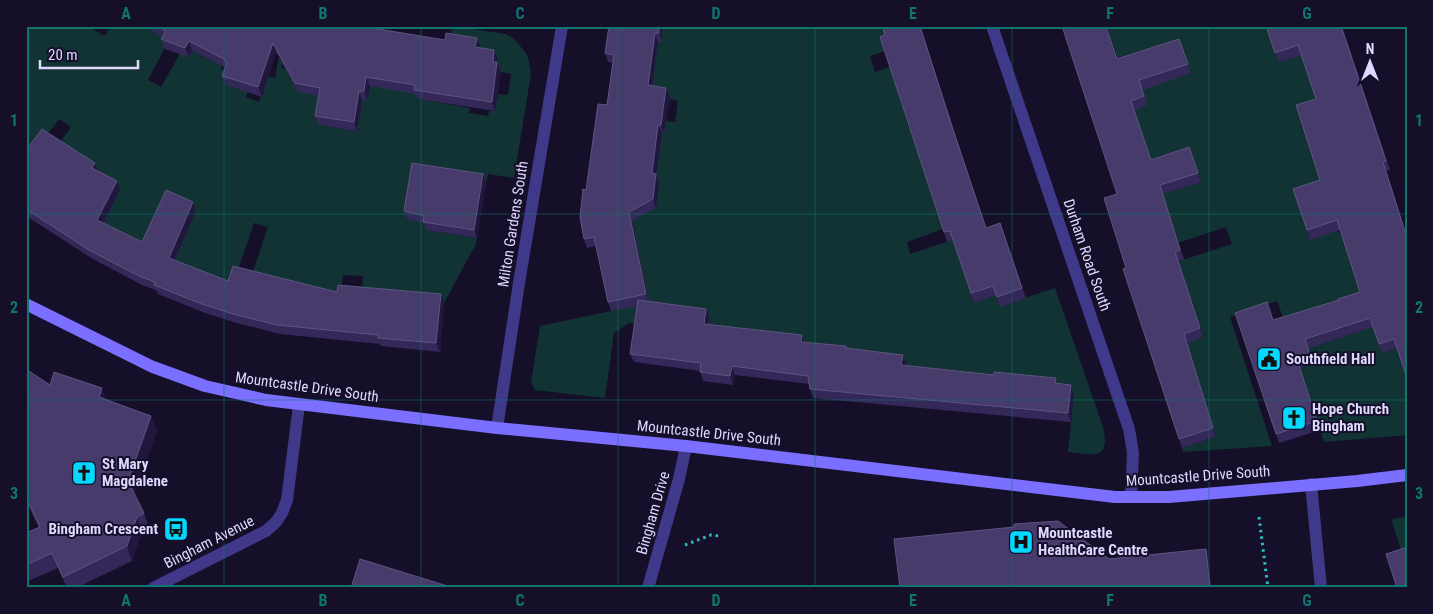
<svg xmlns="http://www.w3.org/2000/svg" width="1433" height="614" font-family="'Roboto Condensed',sans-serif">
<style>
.green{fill:#123334;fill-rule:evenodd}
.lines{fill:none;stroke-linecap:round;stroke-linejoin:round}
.path{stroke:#2cbfbe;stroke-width:3;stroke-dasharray:2.5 4;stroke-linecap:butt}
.lane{stroke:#40398a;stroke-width:12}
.street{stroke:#40398a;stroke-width:12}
.secondary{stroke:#7a6fff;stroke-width:12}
.wall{fill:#342858}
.shaded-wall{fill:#20163e}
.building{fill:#463b6a;stroke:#5e5481}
.grid{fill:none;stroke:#0f766e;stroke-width:1;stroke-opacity:0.55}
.labels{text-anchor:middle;stroke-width:4;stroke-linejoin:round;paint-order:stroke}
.street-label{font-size:15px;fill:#dfd8ff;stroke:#150f2a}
.poi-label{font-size:15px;font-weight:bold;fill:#dfd8ff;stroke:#150f2a;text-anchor:start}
.neatline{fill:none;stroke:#0f766e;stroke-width:2}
.grid-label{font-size:16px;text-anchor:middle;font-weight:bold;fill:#0f766e}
</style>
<rect width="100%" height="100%" fill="#150f2a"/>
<path class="green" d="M26,26H94L93,29L105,36L111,26H144L169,40L148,80L161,87L184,46L202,52L201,56L223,64L221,69L252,79L246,97L259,102L268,76L275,78L285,26H289L281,68L319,76V125L357,131L362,100H367L370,86L417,44L418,99L470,108L469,113L488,116L489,111H495L496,104L491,103L492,98L497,99L498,94L508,95L511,74L496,71L450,43L452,26L506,34L515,40L526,53L529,61L531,74L514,178L488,174L486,183L428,222L427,230L477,238L476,244L444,303L401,300L381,344H378L381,301L361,299L363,276L343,275L341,297L321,295L317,338L299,332L241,292L146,251L26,190L71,127L59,119L44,139L26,154ZM254,223L268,227L253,272L239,267Z
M662,26H894L885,51L870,56L875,72L890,67L909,128L949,116L956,137L943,229L907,242L910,254L988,228L996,295L1000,306L1055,288L1103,427C1111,461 1094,455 1068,452L1074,394L905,374V364L629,323L614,333L605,398L535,390L531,382L540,326L649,303L584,233L655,182L659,151L643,149L666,121L675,122L678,101L651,94L613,48L662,41Z
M1107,26H1267L1301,55L1319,108L1337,231L1342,234L1379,325L1382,353L1397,348L1407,377V435L1324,442L1300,368L1314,364L1286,326L1277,301L1230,317L1272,446L1183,452L1182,448L1216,437L1186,343L1203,337L1193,304L1161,267L1232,244L1226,227L1178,243L1161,190L1201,182L1192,156L1155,171L1134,110L1147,105L1122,72Z
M1407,517V568L1391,519Z"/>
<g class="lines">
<path class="path" d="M1259,517L1268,588
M685,545L711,535L719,536"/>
<path class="lane" d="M1311,484L1321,588"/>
<path class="street" d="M992,26L1129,429L1133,453L1131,497
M497,428L519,283L562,26
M153,588L266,531L276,522L282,513L287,500L299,405
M648,588L679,479L686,446"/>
<path class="secondary" d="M26,304L153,367L205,386L266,400L497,428L686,446L1115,497H1169L1357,481L1407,475"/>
</g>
<path class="wall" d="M144,26H360L480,48L498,60L497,62L501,72L495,111L418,99L416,94L370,86L367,100H362L357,131L319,125L315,116L319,96L298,92L276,52L262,97L226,85L222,76L225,67L192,51L189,57L165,49L161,39L163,37Z
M609,26H662V42H658L652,86L670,97L664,134L662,133L656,174L659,183L656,208L632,221L649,301L706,309L709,318L708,324L805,343L846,346L847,349L906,364V365L1058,384L1074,394L1071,422L813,398L810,389L809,384L735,375L733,385L703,381L700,371L634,362L630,354L637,306L611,311L608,302L596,246L587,248L584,239L586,190L607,105L613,63L608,62L605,53Z
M882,26H920L957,139L986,228L1000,223L1026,298L1000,307L996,295L974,303L953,240L947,242L944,232Z
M1266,26H1342L1390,170L1386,171L1407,236V378L1397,348L1382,353L1373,327L1309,348L1314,364L1300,368L1320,430L1279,443L1276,434L1273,320L1339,300L1360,292L1340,230L1310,240L1307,230L1320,180L1316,99L1301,55L1279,62Z
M1179,39L1191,73L1143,90L1148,105L1134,110L1151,160L1189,147L1201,182L1163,194L1184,259L1179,261L1203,337L1187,343L1216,437L1182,448L1126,268L1117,194V59Z
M26,148L95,163L98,170L120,190L104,223L142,242L193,202L196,211L175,260L228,281L337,292L441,294L444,303L440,352L381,346L380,344L280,334L237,323L205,313L158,294L156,290L142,285L93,259L26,216Z
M483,174L486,183L477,238L426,230L424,223L407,219L404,211Z
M26,369L50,385L106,400L151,416L157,431L134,493L144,513L149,528L142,531L132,561L76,588H67L58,568L26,582V533L39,528L26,500Z"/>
<path class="shaded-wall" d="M659,26H662V42L659,33Z
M655,33L658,42L651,94L648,85Z
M477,38L480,48L475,47Z
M189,41L192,51L189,57L185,48Z
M273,43L276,52L262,97L258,87Z
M494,50L498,60L496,71L493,62Z
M497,62L501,72L495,111L492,102Z
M366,77L370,86L367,100L364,91Z
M666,88L670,97L664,134L661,125Z
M359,91L362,100L357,131L354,122Z
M658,125L662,133L655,182L652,173Z
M95,163L98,172L92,168Z
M483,174L486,183L477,238L474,230Z
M656,174L659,183L656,208L653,199Z
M117,181L120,190L101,228L97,220Z
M193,202L196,211L172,266L169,258Z
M629,212L632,221L649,303L646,294Z
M441,294L444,303L440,352L436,343Z
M706,309L709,318L707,333L704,324Z
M1184,334L1187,343L1216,437L1213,428Z
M802,335L805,344L801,342Z
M903,355L906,364L905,373L901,365Z
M732,366L735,375L733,385L730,376Z
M1071,385L1074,394L1071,422L1068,413Z
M102,388L107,403L99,397Z
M151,416L157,431L133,495L128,481Z
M137,517L142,531L132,561L127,546Z
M1206,549L1208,554L1212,588H1210Z"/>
<path class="building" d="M157,26H360L445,40L446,33L477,38L475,47L494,50L493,62H497L492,102L414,90L415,85L366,77L364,91H359L354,122L315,116L320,88L295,83L273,43L258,87L222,76L227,63L225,62L226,60L189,41L185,48L161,39L166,31Z
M609,26H659V33H655L648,85L666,88L661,125H658L652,173L656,174L653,199L629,212L646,294L608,302L594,237L584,239L580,217L583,189L586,190L598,104L607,105L614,55L605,53Z
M882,26H920L953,130L986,228L1000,223L1022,288L997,297L993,286L971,293L950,231L944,232L880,37L885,35Z
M1062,26H1106L1117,59L1179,39L1188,64L1139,80L1144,96L1131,101L1151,160L1189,147L1198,173L1160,185L1180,250L1175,252L1200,328L1184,334L1213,428L1179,439L1123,269L1126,268L1104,198L1117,194Z
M1266,26H1341L1386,161L1383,162L1407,238V378L1394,339L1379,344L1370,318L1305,339L1310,355L1297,359L1317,421L1276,434L1235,313L1267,302L1273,320L1339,300L1338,299L1360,292L1337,220L1307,230L1293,189L1320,180L1296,105L1316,99L1298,45L1275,53Z
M42,129L95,163L92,168L117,181L97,220L142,242L166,190L193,202L169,258L228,281L233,266L337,292L338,285L441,294L436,343L378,338V335L277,325L233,314L202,304L154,285L155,282L139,276L89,250L26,209V148L27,149Z
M412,163L483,174L474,230L423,222L424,216L404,211Z
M638,300L706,309L704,324L802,335L801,342L846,346V348L903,355L901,365L994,375V372L1056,378L1055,383L1071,385L1068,413L810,389L808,376L732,366L730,376L700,372L701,363L630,354Z
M26,369L50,385L54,372L102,388L99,397L151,416L128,481L144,513L137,517L127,546L63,577L52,553L26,565V533L40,527L26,497Z
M1058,521L1109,559L1206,549L1210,588H900L894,539L1014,527V524Z
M1407,547V588H1397L1386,554Z
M360,559L454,588H351Z
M1259,586V588H1243Z"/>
<path class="grid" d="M224,26V588M421,26V588M618,26V588M815,26V588M1012,26V588M1209,26V588M26,214H1407M26,400H1407"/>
<defs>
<symbol id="civic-square" viewBox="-11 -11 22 22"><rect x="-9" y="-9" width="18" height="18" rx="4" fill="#04d8ff" stroke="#150f2a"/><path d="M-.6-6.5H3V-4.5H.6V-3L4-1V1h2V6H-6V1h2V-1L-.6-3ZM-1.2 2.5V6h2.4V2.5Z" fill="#111"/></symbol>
<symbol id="church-square" viewBox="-11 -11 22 22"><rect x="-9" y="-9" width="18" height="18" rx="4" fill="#04d8ff" stroke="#150f2a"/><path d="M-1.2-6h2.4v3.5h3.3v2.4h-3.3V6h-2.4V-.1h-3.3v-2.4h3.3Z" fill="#111"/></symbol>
<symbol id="bus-square" viewBox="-11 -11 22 22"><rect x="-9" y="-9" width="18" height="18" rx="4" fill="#04d8ff" stroke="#150f2a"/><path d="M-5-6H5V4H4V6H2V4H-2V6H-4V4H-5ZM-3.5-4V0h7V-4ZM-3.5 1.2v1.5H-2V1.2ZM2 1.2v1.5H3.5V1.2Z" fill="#111"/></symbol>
<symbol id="hospital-square" viewBox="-11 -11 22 22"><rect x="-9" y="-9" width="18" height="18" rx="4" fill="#04d8ff" stroke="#150f2a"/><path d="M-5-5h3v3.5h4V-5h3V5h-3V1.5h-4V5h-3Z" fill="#111"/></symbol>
</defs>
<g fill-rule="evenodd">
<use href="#civic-square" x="1255" y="345" width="28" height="28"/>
<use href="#church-square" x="1280" y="404" width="28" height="28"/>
<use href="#church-square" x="70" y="459" width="28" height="28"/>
<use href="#bus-square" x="162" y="515" width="28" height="28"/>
<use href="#hospital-square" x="1007" y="528" width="28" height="28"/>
</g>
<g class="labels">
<g class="street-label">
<text transform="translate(513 224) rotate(-81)" y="5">Milton Gardens South</text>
<text transform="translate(1087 255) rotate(71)" y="5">Durham Road South</text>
<text transform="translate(307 387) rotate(8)" y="5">Mountcastle Drive South</text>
<text transform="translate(709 433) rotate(6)" y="5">Mountcastle Drive South</text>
<text transform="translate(1198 476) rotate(-4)" y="5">Mountcastle Drive South</text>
<text transform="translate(653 513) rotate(-74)" y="5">Bingham Drive</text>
<text transform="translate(209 542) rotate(-27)" y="5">Bingham Avenue</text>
</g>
<g class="poi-label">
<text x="1286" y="364">Southfield Hall</text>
<text x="1312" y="414">Hope Church<tspan x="1312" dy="17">Bingham</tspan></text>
<text x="102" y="469">St Mary<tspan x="102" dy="17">Magdalene</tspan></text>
<text x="158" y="534" text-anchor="end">Bingham Crescent</text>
<text x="1038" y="538">Mountcastle<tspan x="1038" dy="17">HealthCare Centre</tspan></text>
</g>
</g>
<rect width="1433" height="614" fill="none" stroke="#150f2a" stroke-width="55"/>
<g transform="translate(1370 62)" stroke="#150f2a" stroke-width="4" paint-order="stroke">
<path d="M0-4L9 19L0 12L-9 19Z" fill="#dfd8ff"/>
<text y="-8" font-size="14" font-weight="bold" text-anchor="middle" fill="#dfd8ff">N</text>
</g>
<path d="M40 60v8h98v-8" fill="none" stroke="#dfd8ff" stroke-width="2.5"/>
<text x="48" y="60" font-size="15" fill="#dfd8ff" stroke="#150f2a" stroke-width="4" paint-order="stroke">20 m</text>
<rect x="28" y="28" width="1378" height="558" class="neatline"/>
<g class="grid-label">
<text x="126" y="19">A</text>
<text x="323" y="19">B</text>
<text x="520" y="19">C</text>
<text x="716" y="19">D</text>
<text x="913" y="19">E</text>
<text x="1110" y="19">F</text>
<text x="1307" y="19">G</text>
<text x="14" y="126">1</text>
<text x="1419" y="126">1</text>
<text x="14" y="313">2</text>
<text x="1419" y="313">2</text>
<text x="14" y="499">3</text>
<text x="1419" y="499">3</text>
<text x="126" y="606">A</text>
<text x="323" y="606">B</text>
<text x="520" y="606">C</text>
<text x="716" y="606">D</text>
<text x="913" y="606">E</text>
<text x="1110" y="606">F</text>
<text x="1307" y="606">G</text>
</g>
</svg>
